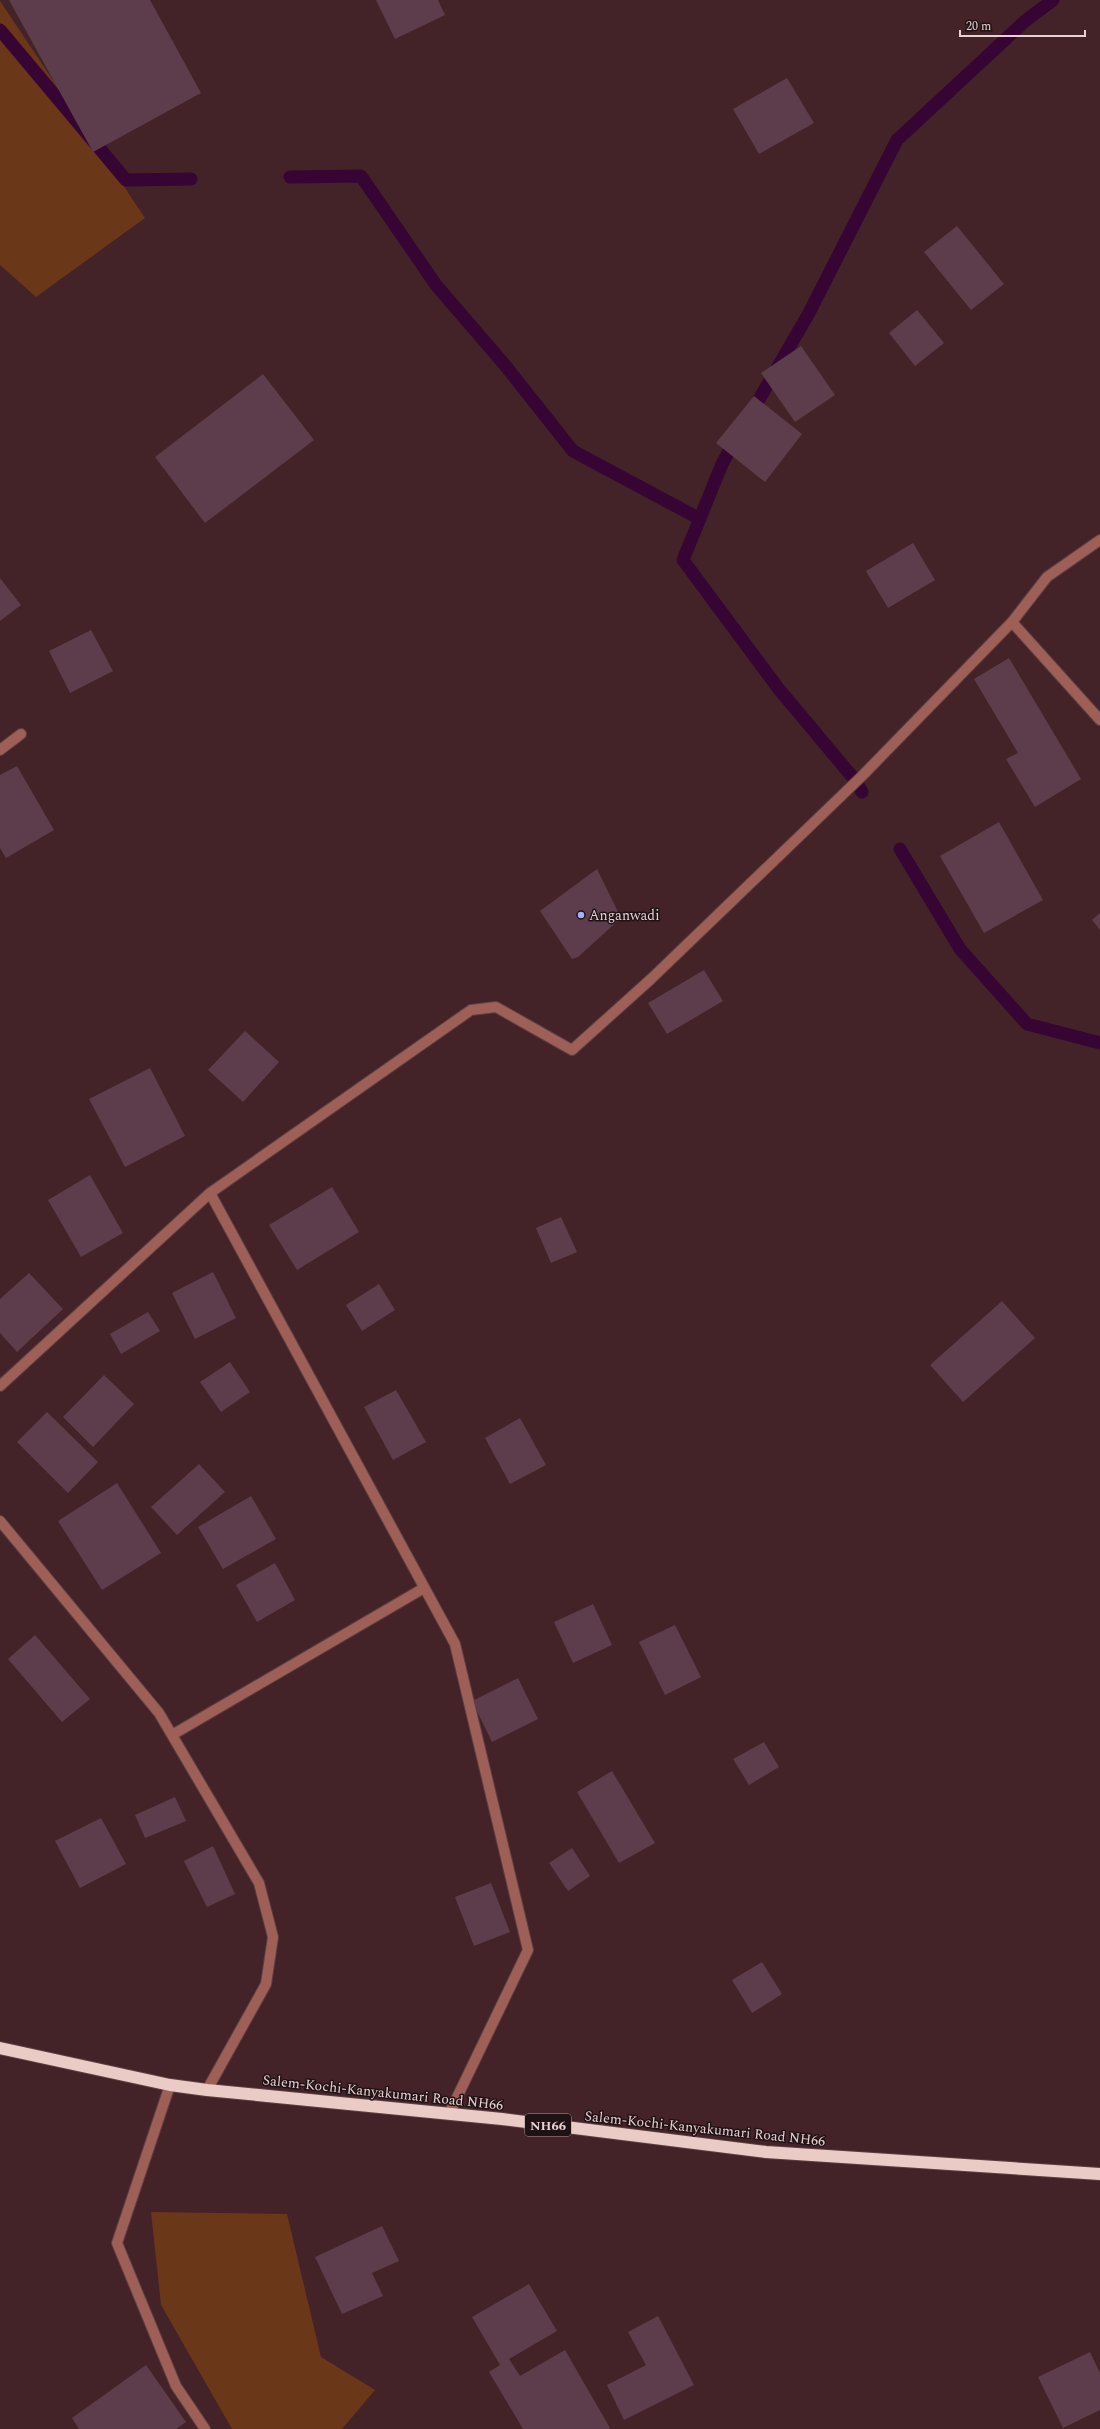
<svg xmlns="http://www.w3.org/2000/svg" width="1100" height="2429" font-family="Spectral,serif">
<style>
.green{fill:#6a3719}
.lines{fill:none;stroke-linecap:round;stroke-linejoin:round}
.stream{stroke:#370534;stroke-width:13}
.building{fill:#5d3d4b}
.minor-casing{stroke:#5d3f44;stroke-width:12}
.highway-casing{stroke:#5d3f44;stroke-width:14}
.minor{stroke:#9e6056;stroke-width:10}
.highway{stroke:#ebcbc5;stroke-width:12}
.poi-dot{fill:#9fb3fd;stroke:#201214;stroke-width:1.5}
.labels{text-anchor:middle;stroke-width:3;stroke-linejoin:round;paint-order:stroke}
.shield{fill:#201214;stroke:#ab989a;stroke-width:1}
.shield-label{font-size:13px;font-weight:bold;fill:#e7d1d4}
.poi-label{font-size:14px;fill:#e7d1d4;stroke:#201214;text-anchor:start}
.street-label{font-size:14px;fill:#e7d1d4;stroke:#201214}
</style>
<rect width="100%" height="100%" fill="#432328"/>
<path class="green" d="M0,1L145,218L36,297L0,265Z
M151,2212L287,2214L321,2357L375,2390L342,2429H232L161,2305Z"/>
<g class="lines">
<path class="stream" d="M0,30L126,180L191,179
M290,177L361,176L436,285L504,364L573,451L700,519
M750,415L809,313L897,140L1025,21L1053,0
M737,437L722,464L683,560L778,688L855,780L862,792
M900,849L960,949L1027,1024L1100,1043"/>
</g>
<path class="building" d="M9,0H150L201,93L93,152Z
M376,0H438L445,15L395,39Z
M787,78L814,123L759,154L733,109Z
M957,226L1004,284L971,310L924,252Z
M917,310L944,343L915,366L889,333Z
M801,346L835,395L795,422L761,373Z
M263,374L314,440L205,523L155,457Z
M754,396L802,434L765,482L716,443Z
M913,543L935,580L888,608L866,571Z
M0,578L21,605L0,621Z
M91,630L113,671L70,693L49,651Z
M1009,658L1081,779L1035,807L1006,759L1018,753L974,679Z
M17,766L54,830L6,858L0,848V775Z
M999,822L1043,900L984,933L940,856Z
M597,869L621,918L578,957L572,959L540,911Z
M1100,913V930L1092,920Z
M704,970L723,1001L667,1034L648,1003Z
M245,1031L279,1062L243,1102L208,1070Z
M150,1068L185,1136L125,1167L89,1099Z
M90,1175L123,1233L81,1257L48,1200Z
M332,1187L359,1232L297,1270L269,1225Z
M561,1217L577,1252L551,1263L536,1228Z
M213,1272L236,1318L195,1339L172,1293Z
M29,1273L63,1309L17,1352L0,1333V1299Z
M379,1284L395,1310L362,1331L346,1305Z
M1002,1301L1035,1338L963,1402L930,1365Z
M148,1312L160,1331L121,1354L110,1334Z
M230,1362L250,1392L221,1412L200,1382Z
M104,1375L134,1404L93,1447L63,1417Z
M396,1390L426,1442L393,1460L364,1407Z
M47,1412L98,1462L68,1493L17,1442Z
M520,1418L546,1465L510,1484L485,1438Z
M199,1464L225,1492L177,1535L151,1507Z
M117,1483L161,1553L102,1590L58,1521Z
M251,1496L276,1539L223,1569L198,1527Z
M275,1563L295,1600L257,1622L236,1585Z
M593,1604L612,1645L573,1663L554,1622Z
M675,1625L701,1677L665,1695L639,1642Z
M35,1635L90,1699L62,1722L8,1659Z
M518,1678L538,1719L492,1742L472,1701Z
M764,1742L779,1767L749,1785L733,1759Z
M612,1771L655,1843L619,1863L577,1792Z
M175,1797L186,1821L145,1838L135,1815Z
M101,1818L126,1864L80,1888L55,1841Z
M213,1846L235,1894L207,1907L184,1861Z
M572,1848L590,1876L568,1891L549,1863Z
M491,1883L510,1932L474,1946L455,1897Z
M762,1962L782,1994L752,2013L732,1980Z
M382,2226L399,2261L372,2273L383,2296L342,2314L315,2257Z
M529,2284L557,2331L509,2359L520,2376L565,2350L610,2428L608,2429H523L489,2372L500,2365L472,2317Z
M658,2316L694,2385L624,2420L607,2385L646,2365L628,2332Z
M1090,2352L1100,2373V2410L1063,2428L1038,2377Z
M146,2365L186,2422L176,2429H79L72,2418Z"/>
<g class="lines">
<defs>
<path id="minor" d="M1012,622L1100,720
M0,750L21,734
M210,1193L455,1644L528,1950L449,2114
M0,1386L210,1193L471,1010L496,1007L572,1050L651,979L862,776L1012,622L1047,577L1100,540
M0,1521L159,1713L259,1883L273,1937L266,1984L207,2090
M172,1735L424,1588
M170,2085L117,2243L176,2386L205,2429"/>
<path id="highway" d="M0,2048L170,2085L207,2090L502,2119L766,2152L1100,2174"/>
</defs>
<use href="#minor" class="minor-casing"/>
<use href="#highway" class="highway-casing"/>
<use href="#minor" class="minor"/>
<use href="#highway" class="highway"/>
</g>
<circle class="poi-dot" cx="581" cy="915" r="4"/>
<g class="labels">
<rect class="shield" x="525" y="2114" width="46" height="22" rx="3"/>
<g class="shield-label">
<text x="548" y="2130">NH66</text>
</g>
<g class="poi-label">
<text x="589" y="920">Anganwadi</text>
</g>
<g class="street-label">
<text transform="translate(383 2092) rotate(6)" y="5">Salem-Kochi-Kanyakumari Road NH66</text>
<text transform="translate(705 2128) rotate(6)" y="5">Salem-Kochi-Kanyakumari Road NH66</text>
</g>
</g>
<path d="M960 30v6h125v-6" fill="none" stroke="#e7d1d4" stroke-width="2"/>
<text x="966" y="30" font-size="12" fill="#e7d1d4" stroke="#201214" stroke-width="3" paint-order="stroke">20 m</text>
</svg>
